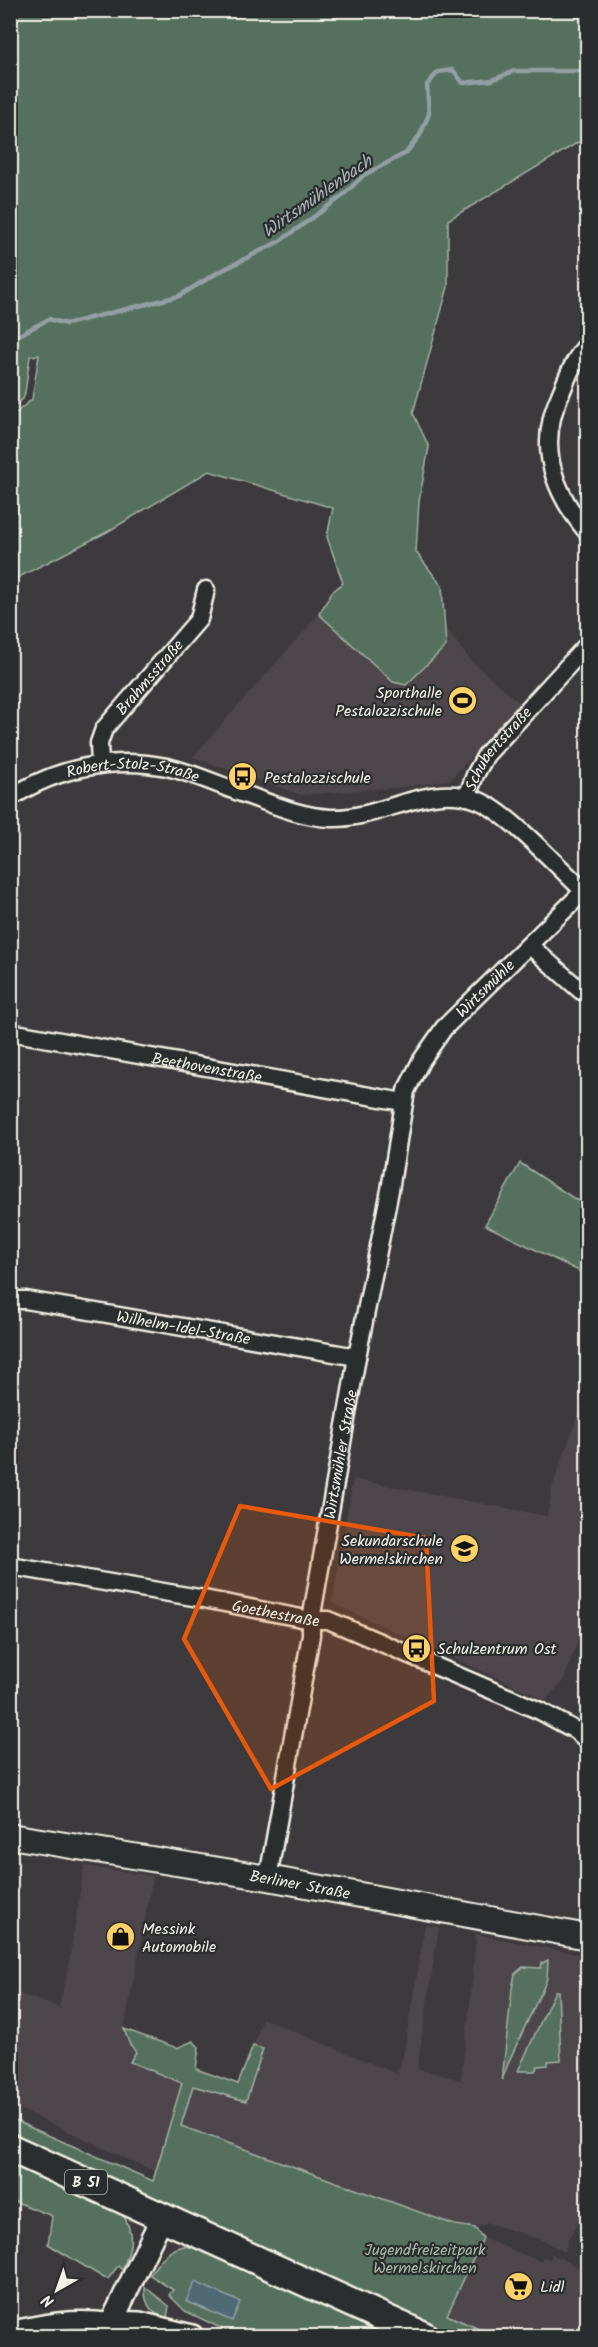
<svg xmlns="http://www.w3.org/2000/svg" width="598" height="2347" font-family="Kalam,sans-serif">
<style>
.built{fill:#4d464b}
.green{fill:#55705f;stroke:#a4b0a4;stroke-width:1.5}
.water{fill:#506a75;stroke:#92a0a3;stroke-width:1.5}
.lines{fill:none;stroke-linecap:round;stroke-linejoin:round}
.stream{stroke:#92a0a3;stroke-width:4.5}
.minor-casing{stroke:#f4f1e8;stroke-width:21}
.tertiary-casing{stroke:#f4f1e8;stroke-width:26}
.secondary-casing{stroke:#f4f1e8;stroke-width:28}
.primary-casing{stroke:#f4f1e8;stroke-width:32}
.minor{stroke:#2a2d2e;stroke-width:16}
.tertiary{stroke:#2a2d2e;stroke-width:21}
.secondary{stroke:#2a2d2e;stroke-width:24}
.primary{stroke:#2a2d2e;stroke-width:27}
.marked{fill:#e8590c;fill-opacity:0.2;stroke:#e8590c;stroke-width:4.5;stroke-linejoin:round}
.labels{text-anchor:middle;stroke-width:4.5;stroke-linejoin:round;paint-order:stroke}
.shield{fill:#2a2d2e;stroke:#b7b6b0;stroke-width:1.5}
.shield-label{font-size:15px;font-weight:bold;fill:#f4f1e8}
.street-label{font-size:16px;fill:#f4f1e8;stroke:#2a2d2e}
.poi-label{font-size:16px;fill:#f4f1e8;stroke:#2a2d2e;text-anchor:start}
.park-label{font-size:16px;fill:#acb7aa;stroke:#2a2d2e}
.water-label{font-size:18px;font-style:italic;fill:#aab4b4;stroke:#2a2d2e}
</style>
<rect width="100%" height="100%" fill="#3d3a3d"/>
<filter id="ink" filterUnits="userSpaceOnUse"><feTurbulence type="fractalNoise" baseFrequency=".0167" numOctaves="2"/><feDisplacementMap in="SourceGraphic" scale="12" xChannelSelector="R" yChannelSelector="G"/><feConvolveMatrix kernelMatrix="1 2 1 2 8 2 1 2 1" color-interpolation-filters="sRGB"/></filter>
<g filter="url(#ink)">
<path class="built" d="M319,614L393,682L446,646V628L469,659L521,704L450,780L404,787L301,795L193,757Z
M582,1403L588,1404L587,1615L564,1680L546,1700L332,1603L353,1479L547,1516L553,1485Z
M84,1866L153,1876L124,2029L188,2065L156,2172L11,2105V1991L59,2007L68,1969Z
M425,1925L439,1927L417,2069L461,2080L473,1976L476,1934L587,1956V2210L568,2239L565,2252L545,2241L489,2223L475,2228L455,2225L180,2126L195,2077L240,2094L262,2018L397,2074L403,2057Z
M483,2238L541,2262L543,2257L550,2259L552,2254L587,2272V2336H495L447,2315Z"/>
<path class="green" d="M11,10L587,11V137L448,220V287L413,413L429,447L419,501L416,552L442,586L446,646L406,685L393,682L319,614L332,592L343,583L327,537L333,508L209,471L107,532L11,581V417L32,399L39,355L30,356L25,393L23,399L11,409Z
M520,1163L587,1207V1275L485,1225Z
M548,1960L547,1978L544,1986L509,2061L502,2080L512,1989L515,1974L523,1967L541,1968L542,1963Z
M555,1991H558L561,2060L548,2061V2065L538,2066L535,2071H518Z
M124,2029L177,2048L193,2041L199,2047L196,2069L238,2084L253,2046L263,2049L246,2101L193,2086L181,2126L455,2225L475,2228L483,2238L447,2315L495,2336H446L192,2216L11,2136V2119L153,2181L182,2083L130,2062L136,2052L129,2043Z
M10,2157L123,2215C135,2234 131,2250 122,2270L118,2266L108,2279L104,2278L48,2244L52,2216L11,2200Z
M184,2246L203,2250L402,2336H237L185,2311L169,2295L173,2290L150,2275C158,2261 168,2249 184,2246Z
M145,2287L169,2306L167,2318C151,2314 144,2304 145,2287Z"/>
<path class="water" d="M195,2282L240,2302L232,2321L186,2301Z"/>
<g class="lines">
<path class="stream" d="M10,335H19L49,319L66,324L179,296L217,273L280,241L340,198L364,175L406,153L420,135L429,114L427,85L438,72L453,70L463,83L492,80L514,71H588"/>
<defs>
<g id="minor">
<path d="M588,344C576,356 569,373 563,388C559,398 554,408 552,418C541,462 561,501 588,533"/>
<path id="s1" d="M100,765L99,743L104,729L199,619L206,590"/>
<path id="s2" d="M467,797L475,775L486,755L588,644"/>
<path id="s3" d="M10,798C56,768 113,756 167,767C193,773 219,785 244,794C272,804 301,817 331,818C381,820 428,781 477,800C507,811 559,868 584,891"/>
<path d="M529,945L580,990L588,994"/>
<path id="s4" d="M10,1032L403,1102"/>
<path id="s5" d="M10,1300H26L357,1357"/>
<path id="s6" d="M10,1566L199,1598L311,1620H328L540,1711L575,1730L588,1741"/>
<path id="s7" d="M268,1878L311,1635V1620L357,1357L390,1190L406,1091L421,1061L444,1028L588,887"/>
<path d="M10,2330C48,2322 72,2317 111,2322"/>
</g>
<path id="tertiary" d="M111,2322L139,2323L192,2336
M105,2336L162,2217"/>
<g id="secondary">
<path id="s8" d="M10,1836L268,1878L588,1937"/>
</g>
<path id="primary" d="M10,2148L424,2336"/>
</defs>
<use href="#minor" class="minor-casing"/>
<use href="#tertiary" class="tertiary-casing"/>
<use href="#secondary" class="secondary-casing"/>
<use href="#primary" class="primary-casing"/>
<use href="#minor" class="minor"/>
<use href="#tertiary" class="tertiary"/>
<use href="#secondary" class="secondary"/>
<use href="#primary" class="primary"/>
</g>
</g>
<path class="marked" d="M240,1506L426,1538L434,1701L271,1789L184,1639Z"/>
<defs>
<symbol id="stadium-disc" viewBox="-11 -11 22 22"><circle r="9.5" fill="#ffd166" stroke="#2a2d2e"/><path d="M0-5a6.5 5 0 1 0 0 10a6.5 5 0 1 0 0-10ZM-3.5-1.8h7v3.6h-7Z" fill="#111"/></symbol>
<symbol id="bus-disc" viewBox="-11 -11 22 22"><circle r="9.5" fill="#ffd166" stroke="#2a2d2e"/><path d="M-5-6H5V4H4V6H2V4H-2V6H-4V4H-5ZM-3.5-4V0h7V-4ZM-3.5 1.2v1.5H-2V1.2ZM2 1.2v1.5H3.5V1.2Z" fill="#111"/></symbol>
<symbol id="school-disc" viewBox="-11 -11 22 22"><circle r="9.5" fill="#ffd166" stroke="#2a2d2e"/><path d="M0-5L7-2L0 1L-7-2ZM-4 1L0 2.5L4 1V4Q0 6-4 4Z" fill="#111"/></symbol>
<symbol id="shop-disc" viewBox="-11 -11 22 22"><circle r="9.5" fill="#ffd166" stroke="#2a2d2e"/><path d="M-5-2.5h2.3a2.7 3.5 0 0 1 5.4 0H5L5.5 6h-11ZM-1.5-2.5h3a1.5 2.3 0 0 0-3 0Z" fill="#111"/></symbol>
<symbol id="supermarket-disc" viewBox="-11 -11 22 22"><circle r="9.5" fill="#ffd166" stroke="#2a2d2e"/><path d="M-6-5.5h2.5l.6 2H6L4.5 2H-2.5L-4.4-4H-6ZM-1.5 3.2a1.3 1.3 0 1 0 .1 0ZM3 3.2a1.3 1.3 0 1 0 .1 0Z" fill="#111"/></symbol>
</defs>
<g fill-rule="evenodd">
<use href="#stadium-disc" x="446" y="684" width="33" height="33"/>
<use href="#bus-disc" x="226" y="760" width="33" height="33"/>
<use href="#school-disc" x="448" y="1532" width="33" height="33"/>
<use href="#bus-disc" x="400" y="1632" width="33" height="33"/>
<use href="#shop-disc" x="104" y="1920" width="33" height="33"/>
<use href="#supermarket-disc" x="502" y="2270" width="33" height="33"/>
</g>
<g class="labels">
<rect class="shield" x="65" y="2170" width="42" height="24" rx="4.5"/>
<g class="shield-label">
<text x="86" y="2187">B 51</text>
</g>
<g class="street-label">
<text dy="6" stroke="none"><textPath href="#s1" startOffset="106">Brahmsstraße</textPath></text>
<text dy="6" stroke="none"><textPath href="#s2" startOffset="58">Schubertstraße</textPath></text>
<text dy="6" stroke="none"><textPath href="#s3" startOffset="130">Robert-Stolz-Straße</textPath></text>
<text dy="6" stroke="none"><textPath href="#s7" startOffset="930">Wirtsmühle</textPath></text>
<text dy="6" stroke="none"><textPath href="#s4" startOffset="200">Beethovenstraße</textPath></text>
<text dy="6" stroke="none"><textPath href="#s5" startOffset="176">Wilhelm-Idel-Straße</textPath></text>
<text dy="6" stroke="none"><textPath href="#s7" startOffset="430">Wirtsmühler Straße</textPath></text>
<text dy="6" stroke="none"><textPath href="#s6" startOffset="270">Goethestraße</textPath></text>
<text dy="6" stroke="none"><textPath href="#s8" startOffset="294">Berliner Straße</textPath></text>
</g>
<g class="poi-label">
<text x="442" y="698" text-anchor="end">Sporthalle<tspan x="442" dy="18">Pestalozzischule</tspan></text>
<text x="264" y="783">Pestalozzischule</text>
<text x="443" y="1546" text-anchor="end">Sekundarschule<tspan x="443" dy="18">Wermelskirchen</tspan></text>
<text x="437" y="1654">Schulzentrum Ost</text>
<text x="142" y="1934">Messink<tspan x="142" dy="18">Automobile</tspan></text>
<text x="540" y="2292">Lidl</text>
</g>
<g class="park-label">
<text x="425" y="2255">Jugendfreizeitpark<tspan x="425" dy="18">Wermelskirchen</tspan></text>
</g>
<g class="water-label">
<text transform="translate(317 196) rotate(-35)" y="6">Wirtsmühlenbach</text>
</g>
</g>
<rect width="598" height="2347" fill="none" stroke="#2a2d2e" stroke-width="36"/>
<rect x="18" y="18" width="562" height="2311" fill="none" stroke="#f4f1e8" stroke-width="2" filter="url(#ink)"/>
<g transform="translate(57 2290) rotate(220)" stroke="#2a2d2e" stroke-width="4.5" paint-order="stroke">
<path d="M0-4.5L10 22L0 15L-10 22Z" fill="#f4f1e8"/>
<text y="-9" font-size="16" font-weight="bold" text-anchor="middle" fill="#f4f1e8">N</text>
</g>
</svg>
